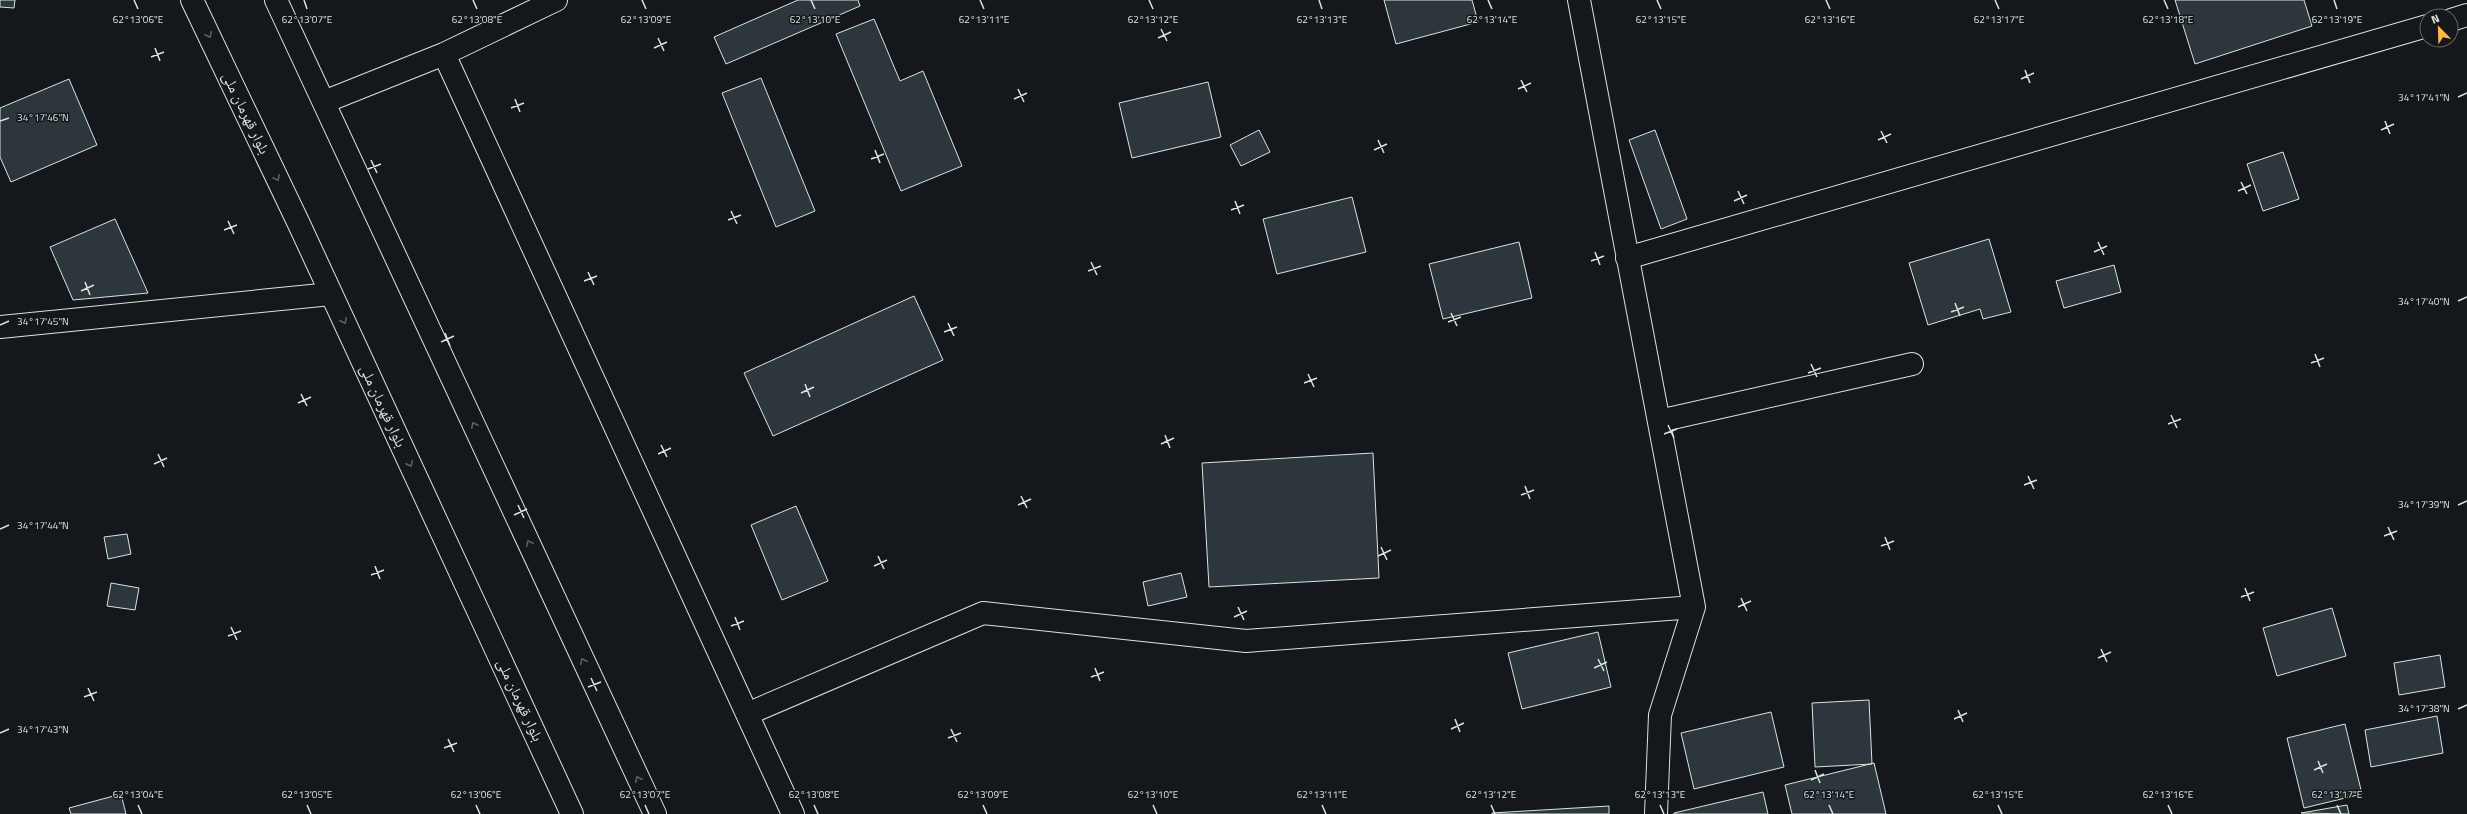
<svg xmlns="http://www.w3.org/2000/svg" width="2467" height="814" font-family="'Titillium Web','Noto Naskh Arabic',sans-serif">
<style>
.building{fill:#2c363c;stroke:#d8e6dc}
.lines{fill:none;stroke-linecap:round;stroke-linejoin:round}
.minor-casing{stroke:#d8e6dc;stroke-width:24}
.tertiary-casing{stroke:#d8e6dc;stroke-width:24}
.trunk-casing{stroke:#d8e6dc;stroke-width:24}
.minor{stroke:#14181c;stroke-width:22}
.tertiary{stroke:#14181c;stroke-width:22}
.trunk{stroke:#14181c;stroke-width:22}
.oneway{stroke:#59605f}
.ticks{fill:none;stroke:#d8e6dc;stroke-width:1.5}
.labels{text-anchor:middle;stroke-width:3;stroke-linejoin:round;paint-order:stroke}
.street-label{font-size:15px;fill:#d8e6dc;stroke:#14181c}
.ticks-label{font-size:10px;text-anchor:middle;fill:#d8e6dc;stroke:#14181c;stroke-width:3;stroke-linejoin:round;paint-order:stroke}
</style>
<rect width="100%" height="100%" fill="#14181c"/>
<path class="building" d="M0,0H15L14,8L0,7Z
M798,0H858L860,6L726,64L714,37Z
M1384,0H1472L1478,22L1396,44Z
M2175,0H2304L2312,26L2195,64Z
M874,19L900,81L923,71L962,166L901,191L836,34Z
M761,78L815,211L776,227L722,93Z
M69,79L97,145L11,182L0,157V108Z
M1208,82L1221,137L1132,158L1119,103Z
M1259,130L1270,152L1241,166L1230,145Z
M1655,130L1687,219L1661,229L1629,140Z
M2283,152L2299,199L2263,211L2247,164Z
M1352,197L1366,252L1277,274L1263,219Z
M115,219L148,293L73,300L50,247Z
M1989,239L2011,312L1983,319L1980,309L1928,325L1909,263Z
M1519,242L1532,298L1443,319L1429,264Z
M2114,265L2121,292L2064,308L2056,281Z
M914,296L943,360L773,436L744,373Z
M1373,453L1379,578L1209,587L1202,463Z
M796,506L828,581L782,600L751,525Z
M127,534L131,554L108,559L104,537Z
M1181,573L1187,597L1148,606L1143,582Z
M111,583L139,588L135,610L107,606Z
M2332,608L2346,656L2277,676L2263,628Z
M1598,632L1611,687L1522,709L1508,653Z
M2440,655L2445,687L2399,695L2394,663Z
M1869,700L1872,764L1815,767L1812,703Z
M1771,712L1784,767L1694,789L1681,733Z
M2437,716L2443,753L2371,767L2365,730Z
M2345,724L2362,794L2304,808L2287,738Z
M1874,763L1886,814H1792L1785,785Z
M1763,792L1768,814H1674V813Z
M121,794L126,814H71L69,808Z
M2347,805L2349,814L2301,813Z
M1609,806V814H1492V813Z"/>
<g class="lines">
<defs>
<path id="minor" d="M1579,0L1694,607L1660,715L1656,814
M2451,20L2467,15
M444,54L556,0
M324,102L444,54L793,814
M1627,258L2427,26
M1659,421L1912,364
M747,714L983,613L1246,641L1694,607"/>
<path id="tertiary" d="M0,327L331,294"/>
<path id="trunk" d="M192,0L299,224L572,814
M276,0L655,814"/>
</defs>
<use href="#minor" class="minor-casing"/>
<use href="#tertiary" class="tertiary-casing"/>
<use href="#trunk" class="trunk-casing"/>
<use href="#minor" class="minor"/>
<use href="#tertiary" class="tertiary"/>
<use href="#trunk" class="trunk"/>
</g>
<defs><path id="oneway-chevron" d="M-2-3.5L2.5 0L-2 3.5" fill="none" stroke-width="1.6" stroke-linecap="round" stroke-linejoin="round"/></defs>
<g class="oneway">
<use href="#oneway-chevron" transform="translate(209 35) rotate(64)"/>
<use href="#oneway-chevron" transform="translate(277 178) rotate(64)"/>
<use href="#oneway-chevron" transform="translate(344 321) rotate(65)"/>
<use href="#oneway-chevron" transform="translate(474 425) rotate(-115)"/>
<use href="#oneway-chevron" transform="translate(410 464) rotate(65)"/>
<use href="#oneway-chevron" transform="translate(529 543) rotate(-115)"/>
<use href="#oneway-chevron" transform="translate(583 661) rotate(-115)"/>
<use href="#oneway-chevron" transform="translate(638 779) rotate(-115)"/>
</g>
<path class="ticks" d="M134,0L138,9M304,0L307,9M473,0L477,9M642,0L646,9M811,0L815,9M980,0L984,9M1149,0L1153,9M1319,0L1322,9M1488,0L1492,9M1657,0L1661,9M1826,0L1830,9M1995,0L1999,9M2164,0L2168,9M2334,0L2337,9M1161,29L1167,41M658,38L664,51M1158,38L1171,32M155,48L160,61M654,48L667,42M151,57L164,52M2025,70L2030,83M2021,79L2034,73M1521,80L1527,92M1018,89L1024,102M1518,89L1531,83M2458,97L2467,93M515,99L520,112M1014,99L1027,93M511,108L524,103M0,121L9,118M2385,121L2390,134M2381,130L2394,124M1881,131L1887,143M1378,140L1384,153M1878,140L1891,134M875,150L880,163M1374,150L1387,144M871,159L884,154M371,160L377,173M368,169L381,164M2241,182L2247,194M1738,191L1744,204M2238,191L2251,185M1235,201L1240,214M1734,201L1747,195M1231,210L1244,205M731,211L737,224M728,220L741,215M228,221L234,234M224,230L237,225M2098,242L2104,255M1595,252L1600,265M2094,252L2107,246M1591,261L1604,256M1091,262L1097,275M1088,271L1101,266M588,272L594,285M584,281L597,276M85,282L90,295M81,291L94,285M2458,301L2467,297M1955,303L1960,316M1951,312L1964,307M1451,313L1457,326M1448,322L1461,317M948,323L954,336M0,325L9,321M944,332L957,327M445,333L450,346M441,342L454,336M2315,354L2320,367M2311,363L2324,358M1811,364L1817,377M1808,373L1821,368M1308,374L1314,387M1304,383L1317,378M805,384L810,397M801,393L814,387M301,394L307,406M298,403L311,397M2171,415L2177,428M2168,424L2181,419M1668,425L1674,438M1664,434L1677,429M1165,435L1170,448M1161,444L1174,438M661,445L667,457M158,454L164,467M658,454L671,448M154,464L167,458M2028,476L2034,489M2024,485L2037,480M1525,486L1530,499M1521,495L1534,490M1021,496L1027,508M518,505L524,518M1018,505L1031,499M2458,505L2467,501M514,515L527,509M2388,527L2394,540M0,529L9,525M2384,536L2397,531M1885,537L1890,550M1881,546L1894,541M1381,547L1387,560M878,556L884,569M1378,556L1391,550M375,566L380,579M874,566L887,560M371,575L384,570M2245,588L2250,601M2241,597L2254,592M1741,598L1747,611M1238,607L1244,620M1738,607L1751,601M735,617L740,630M1234,617L1247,611M731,626L744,621M231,627L237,640M228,636L241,631M2101,649L2107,662M2098,658L2111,652M1598,659L1604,671M1095,668L1100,681M1594,668L1607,662M1091,677L1104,672M591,678L597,691M588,687L601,682M88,688L94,701M84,697L97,692M2458,709L2467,705M1958,710L1963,722M1455,719L1460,732M1954,719L1967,713M951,729L957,742M1451,729L1464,723M0,733L9,729M948,738L961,733M448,739L454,752M444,748L457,743M2318,761L2323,773M1815,770L1820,783M2314,770L2327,764M1811,780L1824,774M138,805L142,814M307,805L311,814M476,805L480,814M645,805L649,814M814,805L818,814M983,805L987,814M1153,805L1157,814M1322,805L1326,814M1491,805L1495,814M1660,805L1664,814M1829,805L1833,814M1998,805L2002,814M2168,805L2172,814M2337,805L2341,814"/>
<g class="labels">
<g class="street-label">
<text transform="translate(246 113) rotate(64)" y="5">بلوار قهرمان ملی</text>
<text transform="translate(383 406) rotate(65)" y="5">بلوار قهرمان ملی</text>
<text transform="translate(520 700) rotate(65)" y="5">بلوار قهرمان ملی</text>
</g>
</g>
<g class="ticks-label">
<text x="138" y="23">62°13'06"E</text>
<text x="307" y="23">62°13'07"E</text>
<text x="477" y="23">62°13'08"E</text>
<text x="646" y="23">62°13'09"E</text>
<text x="815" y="23">62°13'10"E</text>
<text x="984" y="23">62°13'11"E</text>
<text x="1153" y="23">62°13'12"E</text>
<text x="1322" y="23">62°13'13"E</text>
<text x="1492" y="23">62°13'14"E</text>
<text x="1661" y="23">62°13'15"E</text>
<text x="1830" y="23">62°13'16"E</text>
<text x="1999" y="23">62°13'17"E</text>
<text x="2168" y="23">62°13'18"E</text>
<text x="2337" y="23">62°13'19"E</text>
<text x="2424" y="101">34°17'41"N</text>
<text x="43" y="121">34°17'46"N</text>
<text x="2424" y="305">34°17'40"N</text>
<text x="43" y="325">34°17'45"N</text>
<text x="2424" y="508">34°17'39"N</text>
<text x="43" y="529">34°17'44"N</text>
<text x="2424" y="712">34°17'38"N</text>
<text x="43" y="733">34°17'43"N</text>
<text x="138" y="798">62°13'04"E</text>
<text x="307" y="798">62°13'05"E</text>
<text x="476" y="798">62°13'06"E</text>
<text x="645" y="798">62°13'07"E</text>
<text x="814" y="798">62°13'08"E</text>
<text x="983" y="798">62°13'09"E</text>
<text x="1153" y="798">62°13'10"E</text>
<text x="1322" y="798">62°13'11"E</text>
<text x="1491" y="798">62°13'12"E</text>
<text x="1660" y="798">62°13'13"E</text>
<text x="1829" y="798">62°13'14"E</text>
<text x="1998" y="798">62°13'15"E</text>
<text x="2168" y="798">62°13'16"E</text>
<text x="2337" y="798">62°13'17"E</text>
</g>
<g transform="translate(2439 28) rotate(337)"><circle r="19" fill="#14181c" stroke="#626a69"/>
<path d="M0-3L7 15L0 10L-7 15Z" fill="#ffb74d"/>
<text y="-6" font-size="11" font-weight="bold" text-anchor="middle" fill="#d8e6dc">N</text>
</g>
</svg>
